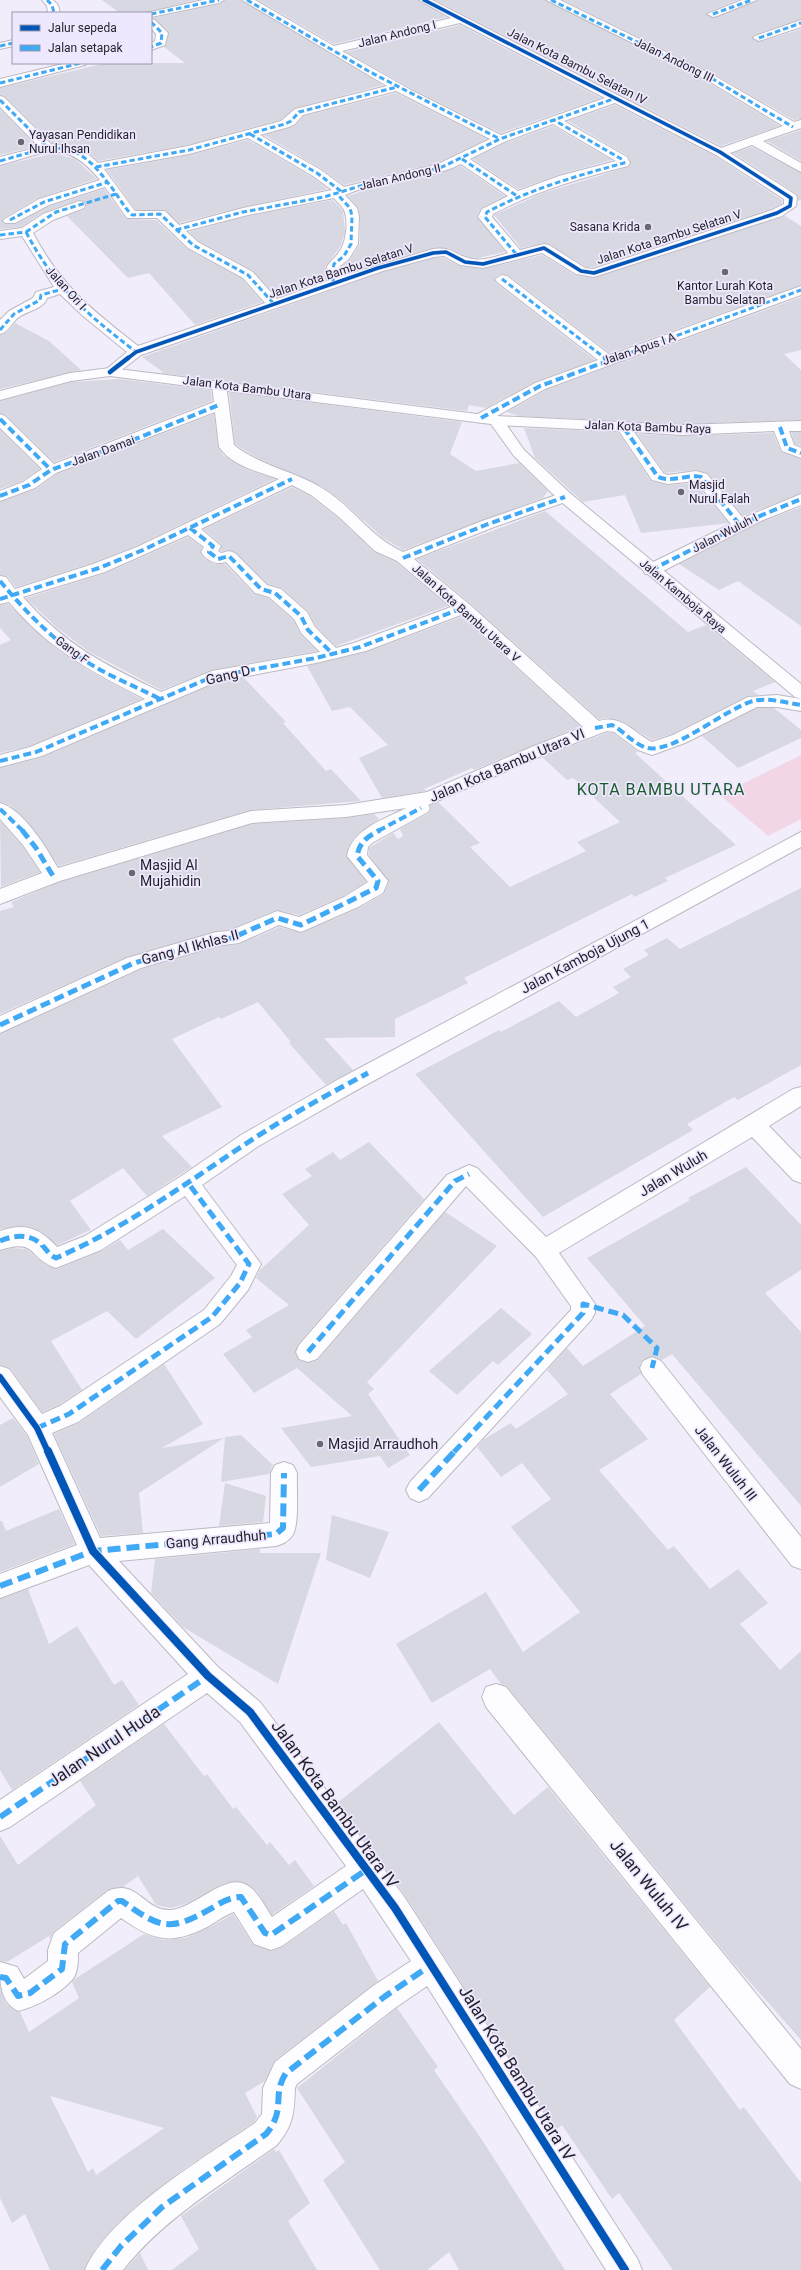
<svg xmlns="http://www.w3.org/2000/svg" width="801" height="2270" font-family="Roboto,sans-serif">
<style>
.green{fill:#f2d6e5}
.building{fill:#d8d8e2;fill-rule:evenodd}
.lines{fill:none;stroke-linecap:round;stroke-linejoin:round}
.minor-casing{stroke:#bcb9c3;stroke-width:2}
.tertiary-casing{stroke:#bcb9c3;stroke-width:2}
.minor{fill:#fdfcfe;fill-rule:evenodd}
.tertiary{fill:#fdfcfe;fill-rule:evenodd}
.quiet-far3{stroke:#3fa9f5;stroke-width:3;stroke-dasharray:5.5 3;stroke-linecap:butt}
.quiet-far2{stroke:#3fa9f5;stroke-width:4;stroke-dasharray:8 4;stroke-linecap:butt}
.quiet-far1{stroke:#3fa9f5;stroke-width:5;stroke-dasharray:10 5;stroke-linecap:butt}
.quiet{stroke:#3fa9f5;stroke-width:6;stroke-dasharray:13 6;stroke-linecap:butt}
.cycleway-far3-casing{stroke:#eee8ff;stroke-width:5}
.cycleway-far2-casing{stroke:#eee8ff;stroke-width:6}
.cycleway-far1-casing{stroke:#eee8ff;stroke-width:8}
.cycleway-casing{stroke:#eee8ff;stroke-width:10}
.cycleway-far3{stroke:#0057b8;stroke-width:3.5}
.cycleway-far2{stroke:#0057b8;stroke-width:4.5}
.cycleway-far1{stroke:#0057b8;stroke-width:6}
.cycleway{stroke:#0057b8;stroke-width:8}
.poi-dot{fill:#6a6771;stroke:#eee8ff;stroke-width:1.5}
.labels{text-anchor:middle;stroke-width:3.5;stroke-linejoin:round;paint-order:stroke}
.far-street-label{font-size:12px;fill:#211f27;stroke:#eee8ff}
.far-poi-label{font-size:12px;fill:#211f27;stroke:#eee8ff;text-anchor:start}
.street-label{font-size:14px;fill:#211f27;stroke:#eee8ff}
.poi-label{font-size:14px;fill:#211f27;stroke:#eee8ff;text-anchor:start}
.quarter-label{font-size:16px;letter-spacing:1px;fill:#1a5b2c;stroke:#eee8ff}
.near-street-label{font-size:17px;fill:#211f27;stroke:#eee8ff}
</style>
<rect width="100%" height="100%" fill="#f1edfa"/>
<path class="green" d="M801,755V819L768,836L720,795Z"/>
<path class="building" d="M102,0H196L145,13H120Z
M225,0H241L383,85L295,108L280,120L188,145L98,161L88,152L76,146L52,143L5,96L0,95V88L106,63H185L164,47L166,45L169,32L153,18L219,4Z
M258,0H418L447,17L334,44Z
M435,0H545L706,81L780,126L721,146Z
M563,0H738L706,13L713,18L758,0H801V19L755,35L752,38L759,42L801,29V119L794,120L716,75Z
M460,25L601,98L501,133L412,89L346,52Z
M396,93L487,139L437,163L344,185L322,169L264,135L290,128L296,125L304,116Z
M615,105L715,156L782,200V203L771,209L593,267H586L549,244L544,243L521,248L494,215L543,193L628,167L631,164L628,156L568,121Z
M0,109L36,146L0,155Z
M553,126L612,160L558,175L518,189L473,159L505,143Z
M801,130V161L767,141Z
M248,140L312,177L328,189L243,207L179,223L165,210H136L107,170L189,155Z
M752,147L801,173V200L798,201L797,194L733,153Z
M54,153L75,159L97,179L38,198L2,219L4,224H16L50,206L104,189L126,219L156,220L187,249L242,279L262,302L195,325L149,273L128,278L67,216L85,209L86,205L84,201L78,200L42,213L21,227L0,229V166Z
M461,166L505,196L481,208L477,216L505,252L478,258L468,257L449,248H433L341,275V267L350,260L360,244V216L358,207L348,196L374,187L433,176Z
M333,200L343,211L345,232L340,247L325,267V280L277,297L254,271L199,241L189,232L244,217Z
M785,216L801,226V285L610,353L508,275L501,274L494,278L496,283L595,360L534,382L486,408L469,405L467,411L160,373L163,372L142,357L383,272L434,258H444L460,266L483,269L542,255L575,275L594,278Z
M801,297V350L784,354L801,370V420L681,424L519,416L507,412L546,390Z
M15,323L49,341L81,370L0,389V335L7,332Z
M119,379L211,390L212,401L54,462L6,415L0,413V401L71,382Z
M229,392L462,422L450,454L476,471L519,463L548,491L543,498L403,550L382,537L344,503L323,487L255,457L235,444Z
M214,414L218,447L223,455L246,469L275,479L136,546L92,563L16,587L7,576L0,575V502L36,489L57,474Z
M524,428L618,432L651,481L668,485L695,483L729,523L641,533L625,495L583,502L535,458Z
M0,430L40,469L22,481L0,489Z
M791,432H801V446L795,444Z
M773,433L781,452L801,459V493L743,516L707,473L696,470L665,473L637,434L681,436Z
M292,487L310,496L338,518L374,552L396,562L448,606L336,646L316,626L308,611L282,588L268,584L235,552L229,550L220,551L222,545L204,529Z
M801,507V626L738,581L719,590L679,564L762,522Z
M545,511L688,632L706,625L775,682L753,691L758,695L747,696L672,734L652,740L622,721L607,718L599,719L470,603L417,559Z
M188,537L202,547L200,552L205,559L214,564H225L254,594L268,598L293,620L301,635L317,651L212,670L161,690L88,651L56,627L26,598L106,573Z
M8,604L55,648L88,670L141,699L30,746L0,753V645L11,640L0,628V605Z
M461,617L580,726L474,770L472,768L424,789L426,791L382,798L359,758L388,745L350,707L332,711L307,666L366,652Z
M244,678L286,722L283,723L326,771L331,769L361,801L251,810L59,866L26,820L9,805L0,802V768L43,757L216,683Z
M757,708H774L801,730V738L738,768L702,736Z
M607,733H613L638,752L635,753L736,845L665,878L668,881L634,897L632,894L464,978L468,983L395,1019V1037L324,1038L353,1070L326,1085L289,1043L291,1042L258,1002L221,1019L219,1017L172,1039L222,1107L162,1136L192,1167L147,1196L123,1168L70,1201L91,1230L57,1245L45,1234L32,1227L17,1226L0,1229V1034L142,969L216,947L240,944L279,927L302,933L359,908L384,894L389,882L369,855V848L393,833L398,839L403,836L400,829L429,813L431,809L430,806L438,802L480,843L470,847L510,887L586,851L577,842L620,822L573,778L567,780L542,757Z
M374,814L379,819L354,838L346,856L366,882L343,896L299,915L276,910L229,930L216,931L127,957L0,1014V911L14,907L11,902L60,882L252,824L346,818Z
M0,821L22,846L40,872L1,887Z
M801,888V1065L738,1100L734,1097L687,1124L693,1130L543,1217L415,1074L499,1030L501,1032L559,1001L576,1017L619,993L613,987L631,977L623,969L649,955L644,950L667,938L680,949Z
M369,1142L424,1199L298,1344L295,1353L299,1360L308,1363L318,1360L445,1212L497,1246L367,1382L374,1389L368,1394L410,1455L388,1468L380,1456L311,1467L281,1428L352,1416L297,1368L254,1393L223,1354L252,1337L246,1330L289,1305L256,1278L260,1270L309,1225L282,1194L312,1176L305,1169L333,1152L340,1160Z
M746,1167L801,1225V1270L765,1293L801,1332V1506L672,1354L662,1360L653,1356L642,1360L639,1367L641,1374L610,1394L648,1439L599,1470L668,1550L674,1546L710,1589L738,1569L768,1603L740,1624L780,1670L801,1651V2040L734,1964L507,1686L501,1684L490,1669L432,1703L396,1644L486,1592L523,1652L580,1612L511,1527L551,1499L522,1463L501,1477L477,1447L483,1440L511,1423L516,1429L568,1394L547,1370L567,1348L583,1366L645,1326L587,1258L690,1200L688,1198Z
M163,1229L215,1278L136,1339L107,1311L51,1341L82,1390L59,1405L42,1412L10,1368L0,1365V1251L12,1248L26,1249L46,1265L57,1269L102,1251L120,1240L128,1250Z
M501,1308L532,1334L498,1365L493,1361L457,1395L429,1371Z
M164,1364L203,1424L162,1448L224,1438L139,1493L143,1533L101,1536L54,1434L79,1423Z
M13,1418L27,1436L39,1464L0,1487V1425Z
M241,1435L273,1465L269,1474L221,1482L225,1437Z
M225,1483L266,1496L263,1522L219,1526Z
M59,1509L75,1544L0,1572V1521H2L6,1531Z
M332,1515L389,1532L370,1578L326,1560Z
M260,1549V1553H321L278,1684L183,1627L151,1593L155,1559Z
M28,1589L49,1644L77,1626L114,1685L122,1680L139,1705L12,1790L0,1770V1599Z
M439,1722L514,1815L548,1787L710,1987L674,2020L740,2110L744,2107L801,2183V2270H673L619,2193L612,2199L562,2125L556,2130L406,1897L337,1803Z
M164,1724L204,1776L207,1774L233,1809L236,1807L267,1845L270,1842L289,1865L295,1860L314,1886L272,1915L257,1891L243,1882L225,1883L188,1903L171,1908L156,1905L138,1876L123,1887L107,1890L53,1932L50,1939L49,1936L7,1962L0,1961V1836L18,1865L96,1805L80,1781Z
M334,1911L343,1925L346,1923L378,1981L274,2061L265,2081L245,2093L257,2117L254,2122L185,2168L135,2207L114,2227L96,2248L84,2270H50L25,2214L12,2223L0,2198V1987L6,2003L20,2012L29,2032L79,1998L72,1982L75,1979L144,1934L164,1940L185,1938L210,1927L233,1914L253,1945L272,1951L283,1947ZM50,2096L164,2128L96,2175L93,2168L88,2172Z
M397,2008L438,2067L434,2070L484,2143L565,2270H459L449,2252L427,2270H380L323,2180L345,2162L297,2088Z
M274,2149L276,2152L279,2150L310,2203L288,2221L317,2270H172L199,2249L181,2216Z
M140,2253L148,2270H125Z"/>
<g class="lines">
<defs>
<path id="minor" d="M42,0H53L58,5L60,13H48L47,6Z
M203,0H224L219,3L151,17V13H146Z
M242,0H255L334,46L451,18L419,0H432L721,148L783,126L707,80L546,0H560L715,76L794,122L801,120V128L763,141L801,163V172L752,145L730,153L796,195L797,198L796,206L782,216L594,277L576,274L542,253L483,268L460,265L444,256L434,257L383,271L141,355L115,375L110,376L103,372L127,352L83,316L60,294L47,298C44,309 27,311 19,317C12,322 9,332 0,334V320L9,311L33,298L36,292L54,287L22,236L0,239V231L22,228L43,214L79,201L84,202L85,205L84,208L53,220L33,233C61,286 92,310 138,346L265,303L243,278L188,248L157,218H127L105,187L49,205L15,223H5L3,220L39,199L100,180C64,137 47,153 0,165V157L39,147L0,107V96L4,97L51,144L75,147L87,153L98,163L188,146L281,121L295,109L387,86ZM460,23L605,98L501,135L411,90L342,51ZM396,91L490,139L438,164L344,187L321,170L260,135L289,127L295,124L303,115ZM615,103L716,155L784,199V204L772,210L593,269L585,268L549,245L544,244L520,250L492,217L493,214C536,191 581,178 628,166L630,163L627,157L564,121ZM553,124L616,161L559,176L518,191L470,159L504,142ZM248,138L313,176L332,190L243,208L179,225L165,211H135L104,169L189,154ZM461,164L508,196L482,209L478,217L508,253C495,257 482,262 468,258C452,253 453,247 433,249L339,277L340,266L349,259L358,244L359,216L357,208L345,195C381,179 425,182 461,164ZM334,198C337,202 342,206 344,210C349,221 346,243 339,252C331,264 323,263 327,281L277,299L253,272L198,242L186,231L244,216Z
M742,0H757L717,16L713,17L707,14Z
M151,19L155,20L168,33L165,45L151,50V43L155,41L156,34L151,28Z
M801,20V27L759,41L753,38L755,36Z
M13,40V46L0,49V43Z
M67,63H87L85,65L0,87V79Z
M502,275L507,276L610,355L801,286V295L545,389L497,416L681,425L801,421V431H789L794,445L801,448V458L782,451L774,431L681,435L634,432L664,474L668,475L696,471L707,474L743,518L801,494V505L761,521L657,574H645L643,570L645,566L731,524L696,481L668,484L652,480L619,431L496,425L491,423L488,420L481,423L476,421L473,418L476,415L535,383L598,360L497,282L495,279Z
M219,380L226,384L234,445C260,466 294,471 322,488C353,507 370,537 403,552L482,521L559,494H571L573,497L571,500L494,527L414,559L469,604L599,721C622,714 634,733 652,742L673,735L748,697L777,695L801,699V711L777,707H757L685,743L652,755L638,750L614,732L607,731L546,754L428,805L430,808L428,812L372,843L368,847L367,855L388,881L383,893L358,907L301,932L279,925L239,943L216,946L141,968L0,1033V1016L127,958L216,932L229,931L277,911L299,917L344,897L368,882L347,856C352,829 383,820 406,808L346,817L252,823L60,881L0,904V889L42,873L23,845L0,819V803C23,809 46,847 58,868L251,811L346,805L427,792L534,746L583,727L461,615L366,651L316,663L216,682L42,756L0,767V755L30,747L145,699C90,671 50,650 9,602L0,604V576L6,577L15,589L93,564L137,547L279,479C259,472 232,466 219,447L215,412L56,473L35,488L0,501V491L23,482L42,469L0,428V414L5,416L54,464L214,402L212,384ZM292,485L311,495L339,517L375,551L397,561L451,607L354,643L336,648L315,627L307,612L281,589L267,585L235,553L229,551L221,553L218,551L221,546L201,529ZM188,535L204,547L201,552C207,561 215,565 226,562L255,593L269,597L294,619L302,634L320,652L212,671L161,692C104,664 66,646 23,597L105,572Z
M801,832V847L355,1091L257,1147L202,1185L261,1264L248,1290L220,1324L78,1422L52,1433L100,1538L270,1523L271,1473L275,1465L284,1462L293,1465L297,1473C296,1488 300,1525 292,1536C288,1542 282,1544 276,1546L119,1561L218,1667L260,1702L315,1775L405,1898L637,2258L642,2270H606L427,1986L395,2008L297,2084L295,2088C294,2112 294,2125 277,2145C224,2183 164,2218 123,2270H85C109,2214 205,2157 255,2123L262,2114L263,2088L275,2062L373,1986L411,1961L363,1889L282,1946L271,1950L254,1944L234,1912C225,1915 217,1921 209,1926C172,1945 155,1942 121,1918L78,1953C78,1962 78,1973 72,1980C59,1994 36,2007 18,2011C0,2001 0,1984 0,1962L17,1967L24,1979L48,1961V1950L54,1933L108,1891C138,1878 144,1912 171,1910C193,1908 222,1877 242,1883C256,1887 264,1905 272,1917L346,1866L240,1722L207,1693L10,1827L0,1831V1800L188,1674L89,1565L0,1598V1574L77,1545L28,1435L0,1397V1366L9,1369L42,1414L60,1406L204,1310L231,1276L237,1265L185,1196L101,1250L56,1268C27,1258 38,1238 0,1250V1231C25,1222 40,1228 57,1247L85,1236L180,1177L241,1135L339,1079Z
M801,1087V1106L769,1126L801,1159V1183L793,1180L752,1137L559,1253L595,1304V1313L591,1320L428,1498L419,1502L410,1498L406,1490L410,1482L571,1310V1306L536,1257L466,1186L317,1359L308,1362L299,1359L296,1352L299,1345L447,1175L469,1165L477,1168L546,1237L793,1089Z
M652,1357L661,1361L801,1537V1569L792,1566L643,1375L640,1368L643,1361Z
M496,1684L506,1687L801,2049V2089L790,2084L486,1707L482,1697L486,1687Z"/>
<path id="tertiary" d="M110,368L501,417L524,450L571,494L801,684V699L795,697L559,500L514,456L491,424L110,376L71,381L0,400V391L70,373Z"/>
</defs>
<use href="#minor" class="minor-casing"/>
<use href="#tertiary" class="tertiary-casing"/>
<use href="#minor" class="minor"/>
<use href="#tertiary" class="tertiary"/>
<path class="quiet-far3" d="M47,0L52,5L54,13
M247,0L370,72L500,139
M551,0L711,78L793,127
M151,14L219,0
M713,14L752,0
M151,22L162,33L161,43L151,47
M759,38L801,23
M0,46L13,43
M0,83L81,63
M0,100L48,148
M250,134L317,173L342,192
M462,159L517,196
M0,161C50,147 73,134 108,183C117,193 122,205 132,215L160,214L193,245L248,275L274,304
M96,167L189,150L285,124L291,121L299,112L397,87
M10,220L44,202L108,182
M176,230L243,212L324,197L367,184L407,177L442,167L500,139L616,98
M26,232C56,289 86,313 136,352
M26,232L56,212L116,194
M0,235L26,232
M516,254L485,217L487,212C531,189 576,176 624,163L623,160L554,120
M502,279L606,359
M334,284L332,274L334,264L344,256L351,244L352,216L350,208L336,193
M0,330L14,314L40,300L41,295L63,289
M613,359L801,290"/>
<path class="quiet-far2" d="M604,358L607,360
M481,418L540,386L616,358
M0,419L51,470
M780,427L787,448L801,453
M624,428L658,477C672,483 686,474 701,477L740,525
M0,496L29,485L51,470L138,438L221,404
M190,528L213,546L209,552L218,559L229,556L261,589L275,593L301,616L308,630L333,654
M403,558L488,524L565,497
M651,570L755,518L801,499
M0,581C25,611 52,639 84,660C108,676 135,686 160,699
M0,599L99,568L143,550L292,479
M595,728L612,725C624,731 634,745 648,748C674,753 725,709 753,701C768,697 786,703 801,705
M0,761L36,752L212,677L316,658L360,647L463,608
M0,809L23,831
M378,831L421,808"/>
<path class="quiet-far1" d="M22,830L36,848L53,876
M0,1025L134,963L216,939L232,938L277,918L301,925L376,888L378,881L357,856C360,841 367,837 380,830
M0,1241C14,1235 30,1233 42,1245C47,1250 49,1255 56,1258C125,1228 185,1184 247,1143C286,1117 327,1095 368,1073
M308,1352L455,1181L469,1174
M37,1428L69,1414L212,1317L240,1283L249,1264L188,1183
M454,1452L583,1313V1304L623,1315L657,1348L652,1368"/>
<path class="quiet" d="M419,1490L455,1451
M0,1586L93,1551L276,1534L283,1528L284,1473
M0,1817L208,1676
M0,1977L6,1978L18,1996L30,1993L62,1969L65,1944L118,1901H122C161,1929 170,1932 212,1908C222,1902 230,1897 241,1897L265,1933L271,1935L366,1870
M102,2270L121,2246L162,2207L266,2134C287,2109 271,2096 286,2073L384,1997L431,1965"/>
<defs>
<path id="cycleway-far3" d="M127,359L136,352L378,268L433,253L446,252L465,262L483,264L544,248L581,271L594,273L777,213L790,206L791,198L720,152L424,0"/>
<path id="cycleway-far2" d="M110,372L128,358"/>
<path id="cycleway-far1" d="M0,1377L37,1428L48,1452"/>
<path id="cycleway" d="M48,1451L93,1551L208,1676L250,1712L395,1908L625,2270"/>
</defs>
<use href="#cycleway-far3" class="cycleway-far3-casing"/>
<use href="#cycleway-far2" class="cycleway-far2-casing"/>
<use href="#cycleway-far1" class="cycleway-far1-casing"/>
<use href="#cycleway" class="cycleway-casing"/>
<use href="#cycleway-far3" class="cycleway-far3"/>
<use href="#cycleway-far2" class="cycleway-far2"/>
<use href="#cycleway-far1" class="cycleway-far1"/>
<use href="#cycleway" class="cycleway"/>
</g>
<g class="poi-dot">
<circle cx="21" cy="142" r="4"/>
<circle cx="648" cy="227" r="4"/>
<circle cx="725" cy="272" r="4"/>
<circle cx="681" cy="492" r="4"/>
<circle cx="132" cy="873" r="4"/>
<circle cx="320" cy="1444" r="4"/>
</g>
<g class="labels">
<g class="far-street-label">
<text transform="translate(397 34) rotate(-14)" y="4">Jalan Andong I</text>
<text transform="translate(674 60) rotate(26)" y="4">Jalan Andong III</text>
<text transform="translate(577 66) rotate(27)" y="4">Jalan Kota Bambu Selatan IV</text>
<text transform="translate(400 177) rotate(-13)" y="4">Jalan Andong II</text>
<text transform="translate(669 237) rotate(-18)" y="4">Jalan Kota Bambu Selatan V</text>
<text transform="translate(341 271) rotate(-18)" y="4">Jalan Kota Bambu Selatan V</text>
<text transform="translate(66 288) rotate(48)" y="4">Jalan Ori I</text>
<text transform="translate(639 349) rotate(-19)" y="4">Jalan Apus I A</text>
<text transform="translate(247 388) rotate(7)" y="4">Jalan Kota Bambu Utara</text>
<text transform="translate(648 427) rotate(2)" y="4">Jalan Kota Bambu Raya</text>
<text transform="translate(103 451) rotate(-20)" y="4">Jalan Damai</text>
<text transform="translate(725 533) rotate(-27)" y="4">Jalan Wuluh I</text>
<text transform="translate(683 596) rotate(40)" y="4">Jalan Kamboja Raya</text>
<text transform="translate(466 613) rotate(42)" y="4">Jalan Kota Bambu Utara V</text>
<text transform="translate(72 650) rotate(36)" y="4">Gang F</text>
</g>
<g class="far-poi-label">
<text x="29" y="139">Yayasan Pendidikan<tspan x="29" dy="14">Nurul Ihsan</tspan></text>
<text x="640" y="231" text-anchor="end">Sasana Krida</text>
<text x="725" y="290" text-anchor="middle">Kantor Lurah Kota<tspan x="725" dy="14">Bambu Selatan</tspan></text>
<text x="689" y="489">Masjid<tspan x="689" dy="14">Nurul Falah</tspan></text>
</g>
<g class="street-label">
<text transform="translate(228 675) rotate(-13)" y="5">Gang D</text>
<text transform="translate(507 765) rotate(-23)" y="5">Jalan Kota Bambu Utara VI</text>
<text transform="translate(190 947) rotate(-15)" y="5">Gang Al Ikhlas II</text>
<text transform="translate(585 956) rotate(-28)" y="5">Jalan Kamboja Ujung 1</text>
<text transform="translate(673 1173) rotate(-31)" y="5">Jalan Wuluh</text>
<text transform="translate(726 1463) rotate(52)" y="5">Jalan Wuluh III</text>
<text transform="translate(216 1539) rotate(-5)" y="5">Gang Arraudhuh</text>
</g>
<g class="poi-label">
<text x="140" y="870">Masjid Al<tspan x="140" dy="16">Mujahidin</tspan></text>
<text x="328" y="1449">Masjid Arraudhoh</text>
</g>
<g class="quarter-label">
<text x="661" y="795">KOTA BAMBU UTARA</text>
</g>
<g class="near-street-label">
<text transform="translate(104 1746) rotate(-34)" y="6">Jalan Nurul Huda</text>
<text transform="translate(335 1804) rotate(54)" y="6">Jalan Kota Bambu Utara IV</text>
<text transform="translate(649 1885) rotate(51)" y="6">Jalan Wuluh IV</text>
<text transform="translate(517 2073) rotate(58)" y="6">Jalan Kota Bambu Utara IV</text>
</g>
</g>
<rect x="12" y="12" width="140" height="52" fill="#eee8ff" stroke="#9c98a9"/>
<rect x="20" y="25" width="20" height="6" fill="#0057b8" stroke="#9c98a9"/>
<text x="48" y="32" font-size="12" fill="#211f27">Jalur sepeda</text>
<rect x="20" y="45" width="20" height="6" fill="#3fa9f5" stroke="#9c98a9"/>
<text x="48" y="52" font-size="12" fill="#211f27">Jalan setapak</text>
</svg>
